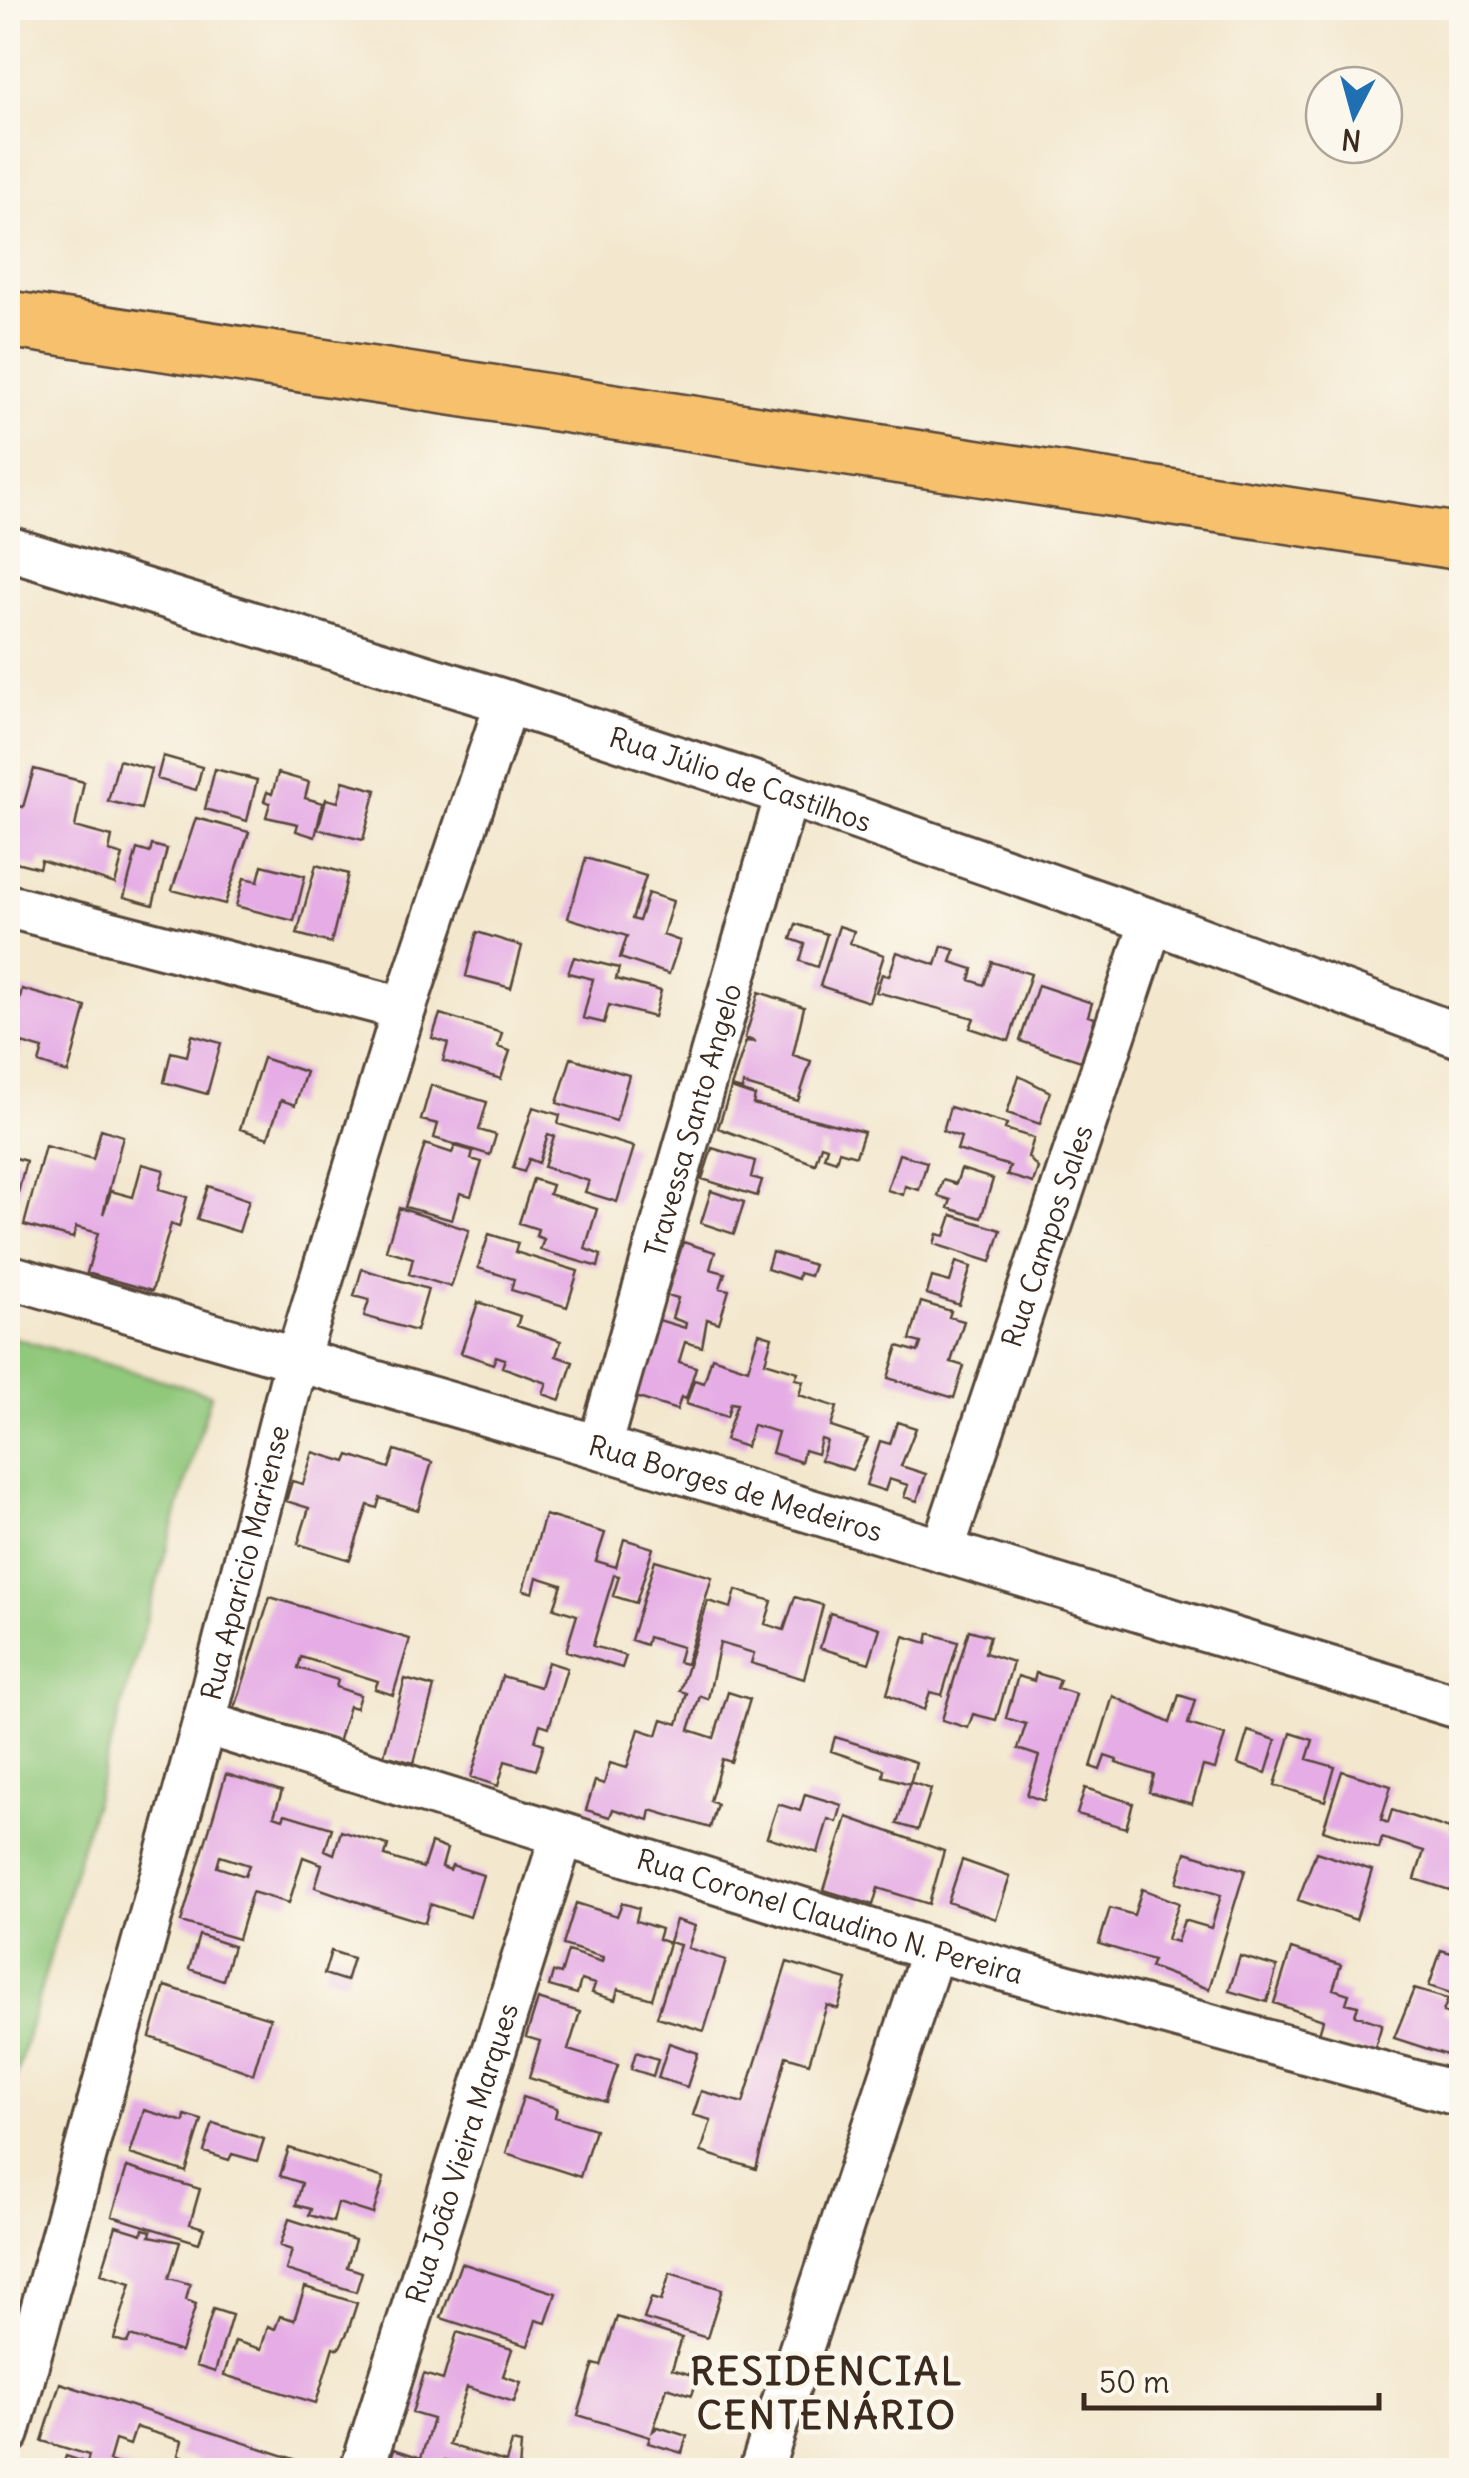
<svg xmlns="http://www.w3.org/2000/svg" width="1469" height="2478" font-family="Delius,sans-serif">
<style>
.green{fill:#90c87b;stroke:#66794c;stroke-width:2.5}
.building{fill:#e5ace5;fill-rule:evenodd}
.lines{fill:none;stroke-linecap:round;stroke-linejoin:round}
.minor-casing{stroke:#574638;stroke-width:48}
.trunk-casing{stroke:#574638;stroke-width:60}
.minor{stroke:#fff;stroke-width:42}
.trunk{stroke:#f7c06c;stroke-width:55}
.labels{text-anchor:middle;stroke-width:9;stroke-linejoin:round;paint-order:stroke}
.street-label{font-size:28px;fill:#3b2a1e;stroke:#fbf7ec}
.district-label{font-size:38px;font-weight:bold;letter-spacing:2.5px;fill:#3b2a1e;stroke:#fbf7ec}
</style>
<rect width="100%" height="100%" fill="#fbf7ec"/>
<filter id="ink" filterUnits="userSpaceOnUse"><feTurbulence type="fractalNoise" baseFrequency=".01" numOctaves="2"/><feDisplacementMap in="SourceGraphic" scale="20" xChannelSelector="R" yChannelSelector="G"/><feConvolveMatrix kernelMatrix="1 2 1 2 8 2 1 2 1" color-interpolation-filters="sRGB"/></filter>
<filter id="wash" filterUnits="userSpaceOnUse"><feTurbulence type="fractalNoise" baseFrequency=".0048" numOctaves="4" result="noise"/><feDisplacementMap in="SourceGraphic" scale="40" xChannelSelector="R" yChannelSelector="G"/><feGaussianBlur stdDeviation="2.25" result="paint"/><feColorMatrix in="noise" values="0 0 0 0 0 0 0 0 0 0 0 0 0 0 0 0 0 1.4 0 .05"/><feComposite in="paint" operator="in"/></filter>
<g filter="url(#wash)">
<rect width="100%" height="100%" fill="#f3e7cd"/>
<path class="green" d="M8,1336L211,1394L8,2104Z"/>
<g id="blocks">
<path class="building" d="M163,756L202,767L196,790L157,779Z
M119,760L151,769L141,809L108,801Z
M34,769L84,782L75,827L112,837L109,851L123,855L115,884L41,860L39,868L8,860V804L23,807Z
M215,769L257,780L247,821L205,809Z
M278,773L309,782L305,798L323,803L315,837L296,831L298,824L266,817L270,803L264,801L267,792L272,794Z
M343,781L376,790L363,840L318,829L326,799L338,802Z
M196,818L249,832L225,904L172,890Z
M152,845L167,849L153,905L124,897L137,849L150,853Z
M586,858L646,876L632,919L639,921L648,893L673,901L663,935L680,941L669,974L620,958L627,936L568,918Z
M262,865L305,876L294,921L236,906L244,878L258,881Z
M316,865L348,874L331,943L297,934Z
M796,924L827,934L817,967L800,961L805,944L791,939Z
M839,926L854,931L850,943L884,955L869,1002L820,986Z
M477,932L522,946L511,988L466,976Z
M942,946L955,950L951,962L973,969L970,980L984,985L992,962L1031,974L1009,1041L970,1028L974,1018L876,992L882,974L889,976L897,952L936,965Z
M574,957L619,968L616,979L661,991L654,1017L609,1005L604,1023L583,1018L593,979L568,973Z
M1038,985L1092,1003L1088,1016L1095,1018L1081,1061L1020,1041Z
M22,989L86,1007L68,1073L39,1063L43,1049L22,1043L19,1056L8,1052Z
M759,992L804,1007L793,1055L811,1061L798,1101L743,1084L742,1090L731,1087L746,1041L756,1042L745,1038Z
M440,1014L502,1033L498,1047L510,1051L501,1079L443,1061L448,1043L432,1038Z
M192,1035L221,1043L207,1094L164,1082L171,1052L187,1056Z
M263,1058L306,1072L295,1105L281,1100L268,1138L240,1129Z
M571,1058L629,1075L616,1121L557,1103Z
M1019,1076L1050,1092L1040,1124L1007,1113Z
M431,1085L487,1102L479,1130L496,1135L490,1155L434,1138L438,1124L421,1120Z
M731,1088L755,1096L753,1104L864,1132L856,1156L839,1151L836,1161L824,1157L827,1147L821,1145L815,1164L718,1128Z
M533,1107L560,1115L558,1124L634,1147L617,1202L585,1192L589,1181L544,1167L554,1136L548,1134L539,1163L529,1159L524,1172L513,1168Z
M950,1107L1007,1124L1005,1129L1034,1138L1028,1157L1038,1168L1033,1183L1007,1175L1010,1166L957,1150L961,1137L943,1131Z
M101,1129L123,1136L103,1214L111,1191L133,1197L142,1164L164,1170L159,1189L187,1197L179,1227L171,1224L152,1291L87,1273L98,1233L76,1227L73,1238L24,1225L45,1146L93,1159Z
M425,1144L452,1153L455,1146L473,1151L471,1159L482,1162L471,1196L460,1193L452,1220L405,1207Z
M712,1148L755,1161L751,1177L762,1180L757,1196L702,1179Z
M899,1154L927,1162L919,1190L905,1186L903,1195L887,1190Z
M8,1156L26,1161L11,1221L8,1220Z
M961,1169L993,1179L981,1218L948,1208L951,1200L938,1196L943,1180L956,1184Z
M533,1179L552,1185L549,1194L597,1209L585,1249L601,1255L598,1267L540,1250L544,1239L536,1236L538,1229L519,1223Z
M208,1186L249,1200L239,1232L197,1219Z
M711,1191L744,1202L734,1234L701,1223Z
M399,1208L469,1230L451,1287L409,1274L413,1258L386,1250Z
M952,1215L1001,1230L991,1262L934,1244L937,1234L945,1236Z
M489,1234L518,1243L515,1252L578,1271L567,1307L511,1290L514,1279L478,1268Z
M683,1242L715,1252L710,1269L725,1273L720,1288L729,1290L719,1323L707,1319L702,1347L685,1342L679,1362L696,1367L686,1399L681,1397L677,1410L635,1397L659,1320L685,1328L686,1323L672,1318L678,1298L667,1295Z
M772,1252L814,1265L810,1276L799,1273L798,1279L767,1269Z
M956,1262L971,1267L959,1305L927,1294L932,1277L950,1282Z
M362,1269L428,1289L416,1331L364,1316L369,1300L354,1296Z
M478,1302L520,1316L517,1326L561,1341L556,1356L573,1362L560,1400L543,1394L547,1383L502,1367L505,1359L496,1356L493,1364L461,1353Z
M921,1302L951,1311L949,1317L964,1321L951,1362L964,1366L954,1398L888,1378L898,1346L918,1352L921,1343L910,1340Z
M759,1333L772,1337L765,1362L798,1372L795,1379L803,1381L799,1395L837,1407L831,1427L868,1439L852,1470L821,1460L827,1441L821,1439L817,1454L804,1450L801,1462L772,1453L778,1432L753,1425L746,1447L725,1440L737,1404L731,1403L727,1417L686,1404L694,1380L704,1383L712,1357L748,1369Z
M897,1422L916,1428L901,1466L926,1474L917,1501L904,1497L908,1485L889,1479L885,1491L866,1485L880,1441L890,1444Z
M395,1450L432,1462L418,1510L380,1498L377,1508L368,1505L350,1560L298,1544L309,1508L286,1501L292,1481L303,1484L313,1452L346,1462L349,1455L389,1468Z
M545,1515L605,1533L596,1561L616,1567L624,1539L653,1548L636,1603L613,1596L619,1576L614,1575L595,1638L593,1646L626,1656L622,1668L566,1651L577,1615L554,1608L562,1585L537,1577L533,1593L523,1590Z
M655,1560L712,1577L686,1664L678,1662L682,1647L648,1637L646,1645L631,1640Z
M736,1590L772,1601L765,1624L784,1630L795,1597L823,1605L804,1679L751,1663L754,1653L720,1643L708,1699L700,1696L689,1730L714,1738L728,1692L750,1699L731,1762L722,1759L710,1801L717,1804L710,1828L651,1810L649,1820L613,1809L610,1817L586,1810L595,1781L604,1784L610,1763L627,1768L639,1729L657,1735L662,1719L678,1724L687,1693L680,1691L708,1601L731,1608Z
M270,1597L410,1639L393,1695L375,1689L378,1681L301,1657L298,1668L338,1680L336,1687L360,1695L356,1708L349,1706L338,1743L235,1708Z
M830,1613L880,1628L869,1663L820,1648Z
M969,1630L990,1636L985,1653L1013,1662L996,1720L973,1714L968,1728L942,1720Z
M929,1633L958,1642L942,1695L930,1692L924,1710L887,1694L904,1636L927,1643Z
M548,1662L567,1668L549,1727L540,1724L535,1741L544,1744L536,1770L505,1761L498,1786L471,1777L502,1676L540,1687Z
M1036,1673L1060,1680L1057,1688L1076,1694L1044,1801L1027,1795L1039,1756L1018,1749L1026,1724L1006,1718L1018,1676L1034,1681Z
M405,1679L434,1687L414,1763L384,1755Z
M1179,1695L1195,1700L1188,1724L1225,1735L1215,1769L1203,1766L1192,1804L1149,1792L1154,1775L1116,1763L1117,1760L1105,1756L1100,1770L1091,1767L1113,1696L1170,1723Z
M1248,1731L1276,1740L1266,1773L1238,1764Z
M1291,1733L1313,1740L1307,1759L1335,1767L1325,1801L1275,1785Z
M835,1737L916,1762L910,1784L883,1776L884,1769L831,1751Z
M1342,1771L1391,1786L1381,1820L1388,1823L1392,1810L1450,1829V1837L1451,1831L1462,1835V1894L1415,1879L1424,1851L1382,1838L1379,1849L1323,1830Z
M226,1774L282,1791L274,1816L283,1819L285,1814L332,1828L325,1850L334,1854L341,1831L388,1845L385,1856L423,1868L431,1843L447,1849L442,1867L450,1870L452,1865L483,1875L470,1917L430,1904L425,1923L370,1906L315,1887L322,1864L303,1857L289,1903L252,1892L238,1939L181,1922ZM220,1856L249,1865L245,1876L217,1867Z
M910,1782L931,1789L918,1830L897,1824Z
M1085,1788L1133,1803L1126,1828L1077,1814Z
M805,1794L842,1805L837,1822L828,1819L818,1853L767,1837L778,1804L800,1811Z
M847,1817L944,1851L929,1904L878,1888L873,1905L824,1890Z
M1186,1852L1245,1870L1209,1989L1150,1967L1153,1960L1099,1944L1110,1908L1134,1915L1142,1889L1179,1903L1167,1939L1177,1942L1184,1920L1211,1928L1221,1895L1177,1882Z
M1316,1852L1372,1870L1356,1920L1298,1900Z
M962,1860L1010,1877L996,1919L948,1902Z
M576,1903L617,1916L622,1903L639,1908L636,1921L661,1929L658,1939L669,1943L652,1999L618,1989L615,2000L592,1993L595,1984L581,1980L577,1994L549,1986L553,1972L561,1974L568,1951L602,1962L603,1957L563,1945Z
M676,1920L695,1926L688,1948L726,1960L704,2031L657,2017L680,1945L669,1942Z
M199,1935L233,1946L223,1980L189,1969Z
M1291,1949L1341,1965L1333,1989L1349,1994L1346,2003L1358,2006L1355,2015L1382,2024L1373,2054L1318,2037L1323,2020L1274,2003Z
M1441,1950L1462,1956V1997L1429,1986Z
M331,1951L353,1958L346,1981L324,1974Z
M1240,1956L1277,1967L1267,2002L1229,1991Z
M787,1962L847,1980L838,2009L827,2005L809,2063L786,2056L756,2169L701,2152L711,2120L693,2115L701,2091L743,2103Z
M165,1986L270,2018L253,2074L150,2037Z
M1414,1989L1448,1999L1443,2012L1462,2018V2060L1394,2038Z
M538,1999L580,2012L568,2050L618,2065L606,2102L529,2078L540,2041L526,2037Z
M669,2043L698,2053L687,2087L658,2078Z
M636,2052L658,2059L653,2076L631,2069Z
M523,2097L557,2108L555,2117L595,2129L580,2177L506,2153Z
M144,2110L184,2122L185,2115L202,2120L186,2172L130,2154Z
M213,2123L264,2139L257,2161L232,2154L229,2160L204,2152Z
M289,2148L384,2178L373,2214L338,2203L333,2222L309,2215L311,2209L296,2205L302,2183L280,2176Z
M127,2167L200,2189L190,2224L204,2228L199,2243L112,2216Z
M289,2219L355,2240L347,2267L362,2272L356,2292L286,2270L292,2250L280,2246Z
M116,2226L142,2234L143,2229L151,2231L150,2236L180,2242L169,2278L190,2284L186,2300L196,2304L181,2352L130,2336L127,2343L114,2339L131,2283L101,2274Z
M461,2263L556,2293L546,2323L536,2320L528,2346L441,2318Z
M670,2273L722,2289L707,2338L644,2319L651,2298L661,2301Z
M305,2287L357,2303L348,2331L339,2349L333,2347L316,2403L224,2375L235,2341L261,2349L268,2326L275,2329L280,2316L294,2320Z
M213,2309L232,2315L215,2372L196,2366Z
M617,2317L682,2338L672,2369L698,2377L692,2395L667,2387L653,2431L658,2427L687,2436L682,2453L648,2443L650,2437L578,2415L594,2364L601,2366Z
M457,2332L512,2349L503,2376L521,2382L514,2402L467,2387L449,2445L506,2462L512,2442L521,2444L519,2470H448L451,2462L445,2460L441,2470H387L394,2449L421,2458L433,2419L412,2413L424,2374L443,2380Z
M60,2383L294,2459L290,2470H195L198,2461L178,2455L182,2441L136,2427L130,2445L115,2440L109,2461L135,2470H61L66,2456L87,2463L89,2455L42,2441Z"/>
</g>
</g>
<g filter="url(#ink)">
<use href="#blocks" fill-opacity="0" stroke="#574638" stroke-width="2.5"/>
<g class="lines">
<defs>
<g id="minor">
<path id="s1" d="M8,548L507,702L787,794L1152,921L1462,1037"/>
<path d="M8,906L404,1009"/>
<path id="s2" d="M8,1276L599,1447L1462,1708"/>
<path id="s3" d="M599,1447L787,794"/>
<path id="s4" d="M942,1551L1152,921"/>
<path id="s5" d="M204,1723L933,1950L1462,2095"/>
<path id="s6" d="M8,2433L204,1723L297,1359L404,1009L507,702"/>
<path id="s7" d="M362,2470L562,1836"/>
<path d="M761,2470L933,1950"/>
</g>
<path id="trunk" d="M8,319L1462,542"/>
</defs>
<use href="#minor" class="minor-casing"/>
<use href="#trunk" class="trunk-casing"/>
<use href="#minor" class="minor"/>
<use href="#trunk" class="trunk"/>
</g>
</g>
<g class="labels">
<g class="street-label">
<text dy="10" stroke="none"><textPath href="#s1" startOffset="768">Rua Júlio de Castilhos</textPath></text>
<text dy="10" stroke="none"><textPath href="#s3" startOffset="340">Travessa Santo Angelo</textPath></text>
<text dy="10" stroke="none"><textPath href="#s4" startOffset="332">Rua Campos Sales</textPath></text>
<text dy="10" stroke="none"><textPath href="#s2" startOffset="758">Rua Borges de Medeiros</textPath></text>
<text dy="10" stroke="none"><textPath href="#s6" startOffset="902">Rua Aparicio Mariense</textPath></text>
<text dy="10" stroke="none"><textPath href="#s5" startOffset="655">Rua Coronel Claudino N. Pereira</textPath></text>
<text dy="10" stroke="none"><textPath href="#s7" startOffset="332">Rua João Vieira Marques</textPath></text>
</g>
<g class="district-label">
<text x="827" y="2385">RESIDENCIAL<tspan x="827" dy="44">CENTENÁRIO</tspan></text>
</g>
</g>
<rect width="1469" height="2478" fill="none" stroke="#fbf7ec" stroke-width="40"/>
<g transform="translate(1354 115) rotate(186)"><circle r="48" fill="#fbf7ec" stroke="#aea59a" stroke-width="2.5"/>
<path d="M0-8L18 38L0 25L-18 38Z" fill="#1f6fb2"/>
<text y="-15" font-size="28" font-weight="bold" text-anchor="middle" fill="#3b2a1e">N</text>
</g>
<path d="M1084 2393v15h295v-15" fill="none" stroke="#3b2a1e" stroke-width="5"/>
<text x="1099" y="2393" font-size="30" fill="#3b2a1e" stroke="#fbf7ec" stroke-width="8" paint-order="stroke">50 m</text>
</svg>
